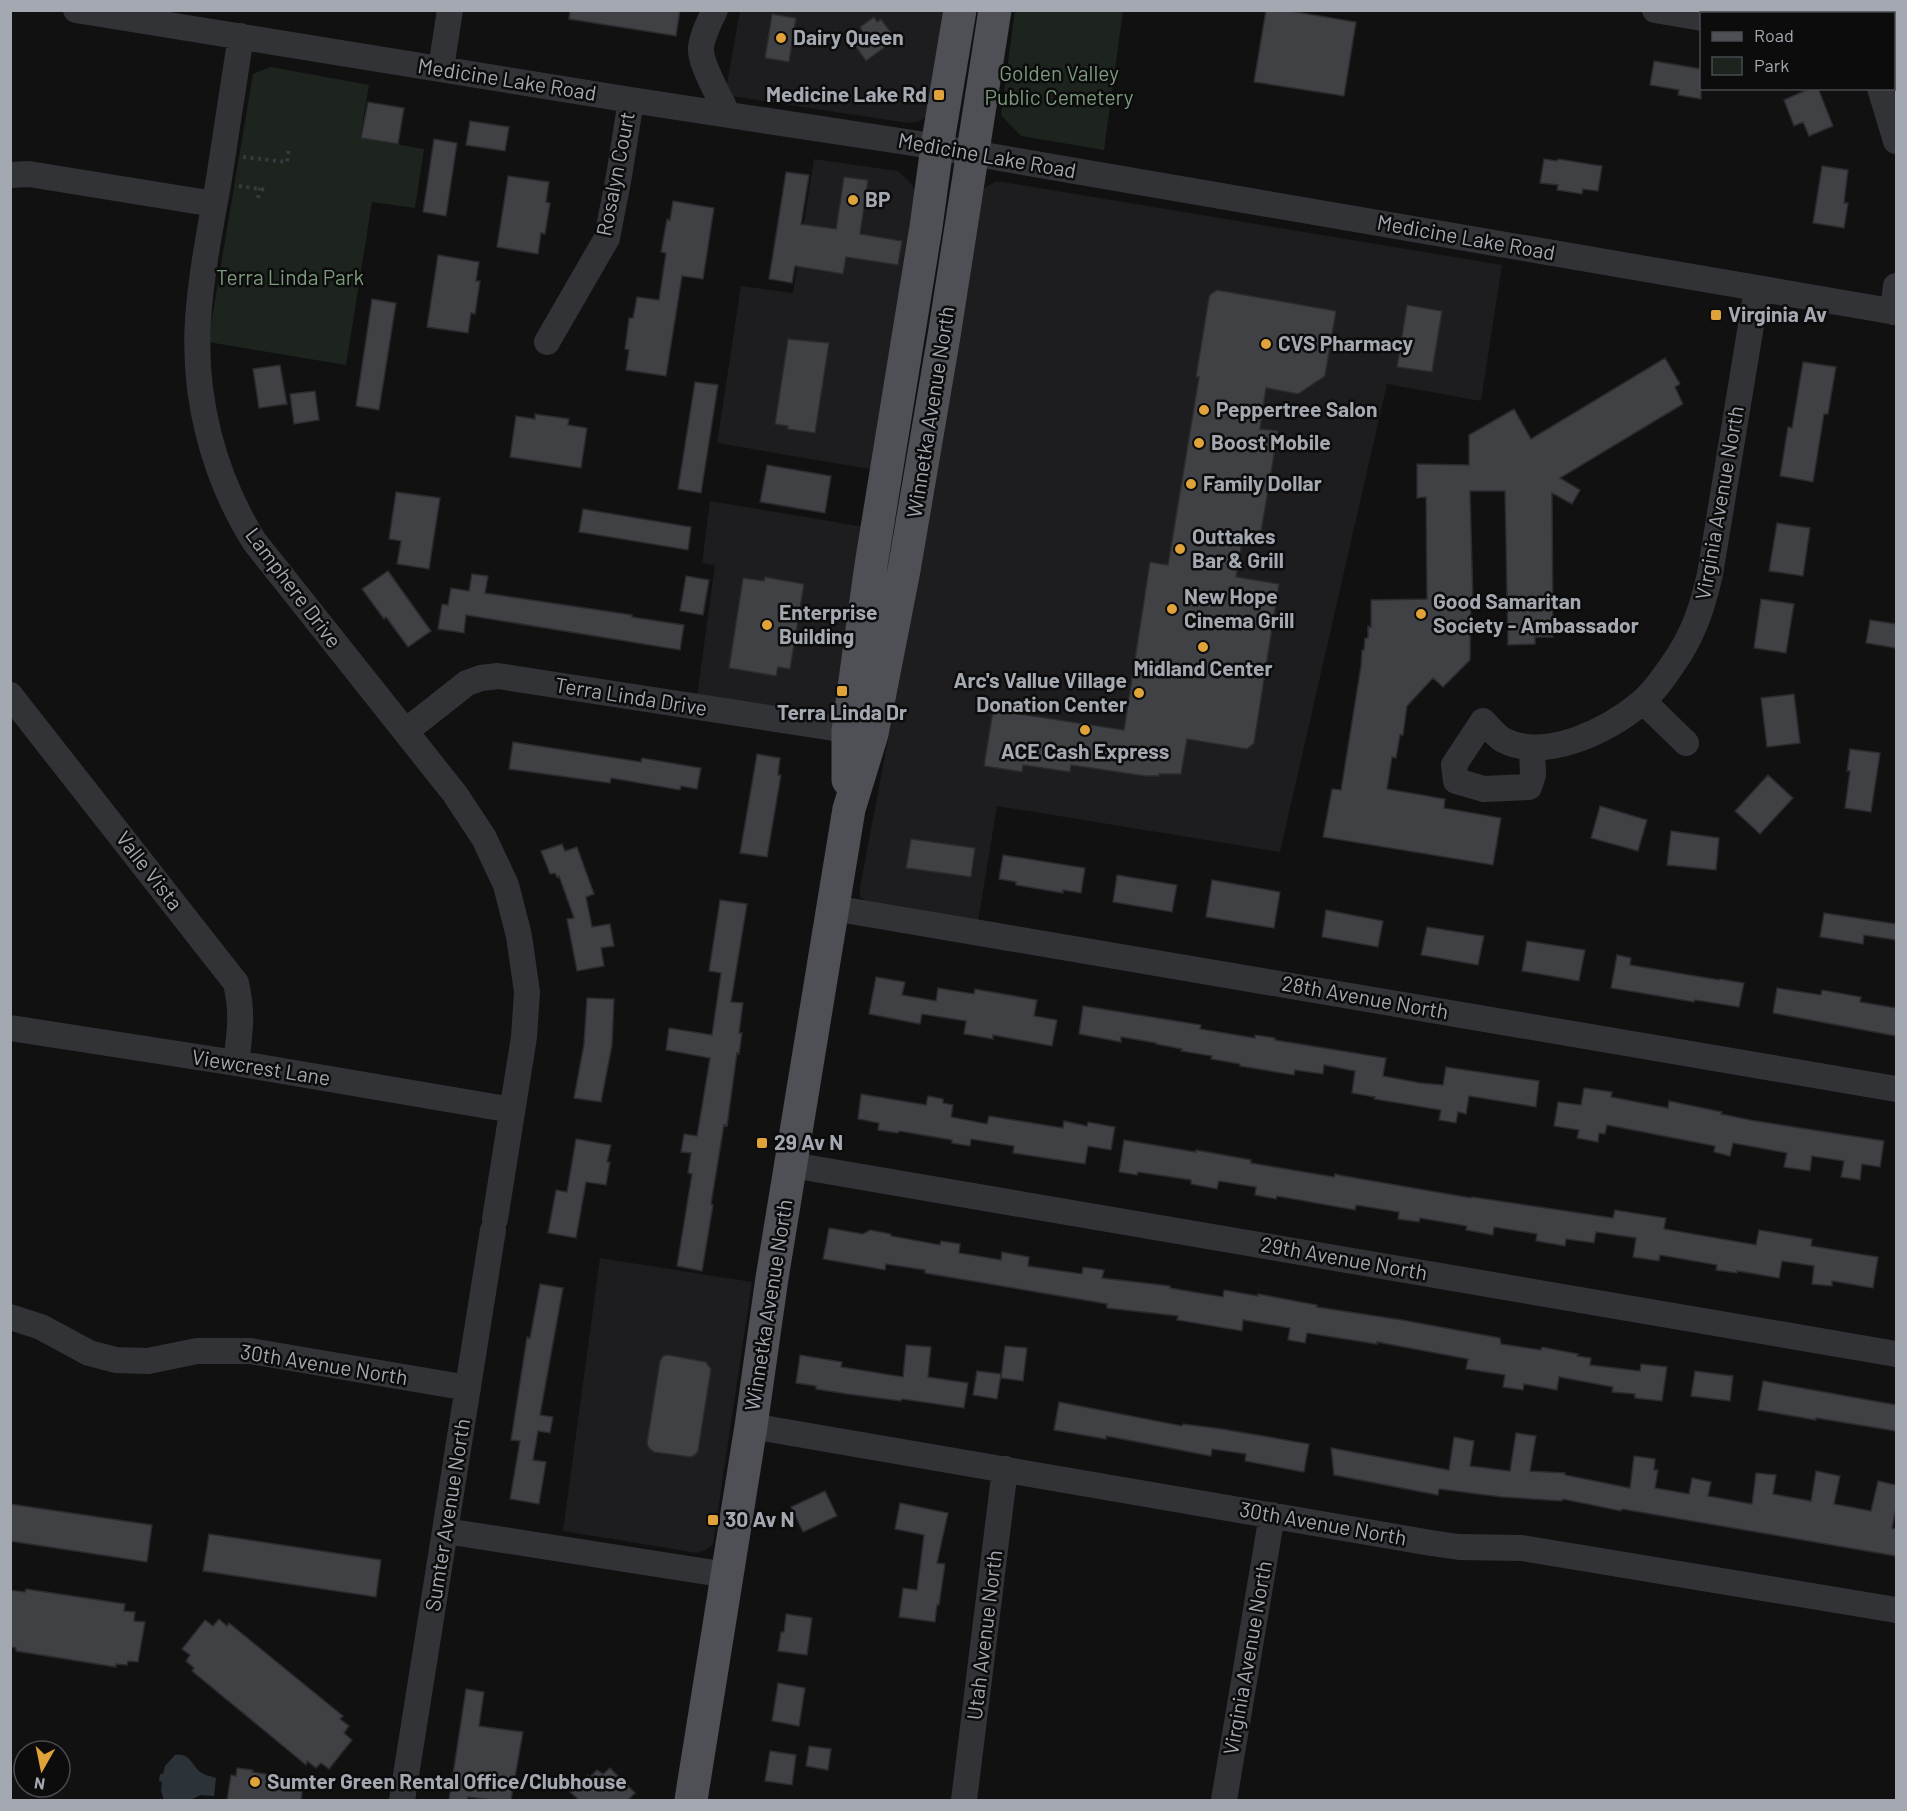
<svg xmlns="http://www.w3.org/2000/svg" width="1907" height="1811" font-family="Barlow,sans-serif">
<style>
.built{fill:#1d1d1f}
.green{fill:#1d241e}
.water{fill:#2b3339}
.building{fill:#404145;stroke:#2b2b2e;stroke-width:1.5}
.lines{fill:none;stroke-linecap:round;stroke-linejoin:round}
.path{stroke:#383a3d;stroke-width:4;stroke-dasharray:3 4.5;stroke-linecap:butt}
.minor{stroke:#323336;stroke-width:26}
.major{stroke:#4e5055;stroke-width:33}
.poi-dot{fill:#e0a33a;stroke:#0c0c0d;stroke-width:2}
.labels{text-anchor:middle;stroke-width:5;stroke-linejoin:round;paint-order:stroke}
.poi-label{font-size:21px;font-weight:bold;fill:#a3a8b1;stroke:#0c0c0d;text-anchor:start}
.park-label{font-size:21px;fill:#7b9b7c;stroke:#0c0c0d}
.street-label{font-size:21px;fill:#a3a8b1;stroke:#0c0c0d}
</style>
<rect width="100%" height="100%" fill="#111112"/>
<path class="built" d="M740,11H949L928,115L918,122L908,123L725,95Z
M814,159L898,171L908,180L913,187L917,196L876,470L717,443L741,286L793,293Z
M997,181L1502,265L1481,401L1387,384L1280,852L997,806L978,922L868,902L860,897V887L906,645L978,198L984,188Z
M710,501L864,527L834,714L826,715L697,696L715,565L702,563Z
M600,1258L752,1282L713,1544L706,1550L697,1553L563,1531Z"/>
<path class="green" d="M1015,10L1123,11L1104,150L1021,136L1001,115Z
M271,67L369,85L360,138L424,149L415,208L372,202L346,365L208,342L253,74Z"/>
<path class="water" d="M175,1755C189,1753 190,1761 198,1770C203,1775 210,1776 216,1778L214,1796L201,1795L190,1800H164L161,1791L162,1782L159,1781L160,1774H163L165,1766Z"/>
<path class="building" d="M570,10H680L676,36L569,19Z
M1266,10H1284L1356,22L1344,96L1254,82Z
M772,14L796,18L789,62L765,58Z
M874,17L877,22L881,19L896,39L866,61L851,40L863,32L860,27Z
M1654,61L1701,69V99L1678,95L1679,90L1650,85Z
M1811,88H1818L1833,126L1809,136L1803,122L1794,126L1784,100Z
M368,102L404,108L398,144L361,138Z
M470,121L509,127L505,151L466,145Z
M434,139L457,143L446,216L423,212Z
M1544,159L1557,161L1558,159L1602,166L1598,191L1583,189L1582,194L1557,190L1558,185L1540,183Z
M1822,166L1848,170L1844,203H1848L1844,228L1813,223Z
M786,172L809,175L801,224L836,229L844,177L868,180L860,234L902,241L898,265L846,257L843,274L795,266L792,283L769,279Z
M508,176L549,182L546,202L550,203L545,234L541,233L538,254L497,247Z
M673,201L714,208L703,279L682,276L666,376L626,370L629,350L625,349L629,318H633L637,297L659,300L666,253L661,252L667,219L670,220Z
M438,255L479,262L476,281H480L475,314L471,313L468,333L427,327Z
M1217,290L1336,311L1325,376L1298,394L1266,388L1260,429L1278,431L1261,532L1244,530L1236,577L1279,584L1254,743L1247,749L1187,739L1181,774H1159V776H1145L1071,765L1070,772L1023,765L1022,772L984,766L993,710L1124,730L1150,562L1168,565L1199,377H1196L1209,297L1211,294Z
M372,299L396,303L379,410L356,406Z
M1407,305L1442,311L1432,372L1397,367Z
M788,339L829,343L815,433L787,429L788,426L775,424Z
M1665,358L1680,384L1675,387L1683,404L1560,478L1580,490L1572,504L1552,493L1553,637H1535V644L1508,645L1505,491H1470L1473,602H1471L1470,660L1443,687L1433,678L1407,706L1403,735H1400L1396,758L1392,757L1387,789L1445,799L1444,808L1501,818L1493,865L1323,837L1332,789L1341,790L1361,666L1362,650H1364L1365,638H1368V626L1371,627V600L1427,599L1426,497L1417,498V464L1469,465V435L1514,409L1531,439Z
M1803,362L1836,367L1828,414H1824L1813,482L1780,476L1788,427L1792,428Z
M280,365L287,404L259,408L253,369Z
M695,382L718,385L701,493L678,489Z
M315,391L319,420L294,424L290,394Z
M535,414L569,419L568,425L587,428L581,468L510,457L516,416L535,419Z
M767,465L831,476L825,513L760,502Z
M396,492L440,498L429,569L397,564L401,541L389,539Z
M583,509L691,527L688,550L579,532Z
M1777,523L1810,528L1803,576L1769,571Z
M388,571L431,631L408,647L386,617L384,619L362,589Z
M472,574L488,576L485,593L632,615V617L684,625L680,650L466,615L464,633L438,629L442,604L448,605L451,588L469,591Z
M686,576L709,580L703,615L680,611Z
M765,577L804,584L790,669L778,667L776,676L729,668L743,578L764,581Z
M1761,599L1794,604L1786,653L1754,648Z
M1870,620L1896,624V648L1866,643Z
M1794,694L1800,743L1767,747L1761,698Z
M513,742L641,762L642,758L701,768L697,789L681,786L680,790L611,778L610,783L509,769Z
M1850,749L1880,753L1871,812L1845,808L1850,771H1847Z
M757,754L780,758L778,775H781L767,857L740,853Z
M1768,775L1793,798L1760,834L1735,811Z
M1600,806L1647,820L1638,851L1591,838Z
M1671,831L1719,838L1716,870L1667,865Z
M911,839L975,848L971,877L906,868Z
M562,844L565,851L577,847L594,894L586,897L592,927L610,924L614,946L601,948L604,966L577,971L567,919L574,918L559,876L557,877L555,873L550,874L541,851Z
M1003,855L1085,868L1081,893L1063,890V893L1016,885V882L999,879Z
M1117,875L1177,885L1172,912L1113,902Z
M1212,880L1280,892L1274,928L1206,917Z
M720,900L747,904L731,1002L743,1003L739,1033H742L739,1054L737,1053L727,1126L724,1125L711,1204L713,1205L702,1271L677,1266L692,1174L688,1173L691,1153L681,1152L684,1134L697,1136L710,1058L666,1050L669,1028L712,1035L721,973L709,971Z
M1326,910L1383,921L1378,947L1322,937Z
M1824,913L1896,924V940L1864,935L1863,944L1820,937Z
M1427,927L1484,936L1478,965L1421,955Z
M1527,941L1585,950L1579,981L1522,971Z
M1617,955L1631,958L1630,965L1719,980L1720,979L1744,983L1739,1007L1695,1000L1694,1002L1611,988Z
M876,977L905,982L902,995L936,1001L938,988L974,994L975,989L1037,1000L1034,1016L1057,1020L1052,1046L993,1035V1039L964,1034L966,1021L922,1014L920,1024L869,1014Z
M1777,988L1821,995L1822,990L1861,997L1860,1002L1896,1008V1036L1773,1013Z
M587,998L614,999L612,1045L601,1102L574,1098L584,1044Z
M1083,1006L1201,1025L1200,1029L1255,1038V1035L1275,1038V1040L1386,1058L1383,1076L1420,1083L1443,1085L1446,1067L1539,1081L1536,1107L1469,1096L1466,1114L1458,1112L1456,1123L1439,1120L1441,1110L1374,1099L1375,1097L1352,1093L1355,1071L1324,1065L1323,1074L1295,1070L1294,1075L1240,1066V1064L1211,1059L1212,1056L1181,1051L1182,1049L1156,1044V1043L1121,1037V1042L1079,1034Z
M1584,1088L1612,1092L1611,1097L1668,1108L1669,1101L1722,1112L1721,1114L1750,1120L1884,1141L1880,1167L1862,1164L1860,1180L1841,1177L1844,1161L1812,1156L1810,1171L1784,1167L1787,1153L1733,1143L1730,1156L1714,1152L1715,1146L1607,1125L1605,1134L1599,1133L1598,1142L1577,1138L1579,1130L1554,1126L1558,1102L1581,1105Z
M861,1094L926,1105L928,1096L943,1099V1103L953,1105L951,1117L987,1124L989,1116L1063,1128L1064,1121L1087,1126L1088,1122L1115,1127L1111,1150L1088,1146L1085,1164L1013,1153L1014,1146L971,1139L970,1146L952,1143V1140L899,1131L898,1133L878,1130L879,1123L858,1119Z
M576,1139L611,1145L607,1162H610L606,1185L586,1182L576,1238L548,1233L556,1190L567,1192Z
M1124,1140L1196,1152V1150L1251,1160V1163L1334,1177L1335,1174L1344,1176L1471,1198L1472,1197L1613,1218L1615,1210L1666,1218L1664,1229L1756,1245L1759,1230L1812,1239L1811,1246L1878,1257L1873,1288L1832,1281V1286L1812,1284L1814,1266L1782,1261L1779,1278L1737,1271V1273L1716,1270L1717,1265L1660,1255L1659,1261L1633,1257L1636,1238L1596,1232L1594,1243L1566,1239L1565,1246L1536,1241L1537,1234L1494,1227L1493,1235L1466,1230L1467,1226L1420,1218L1419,1222L1398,1219L1399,1212L1356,1205L1355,1210L1277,1196L1276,1199L1255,1195L1256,1187L1219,1181L1217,1189L1191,1184V1180L1138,1172L1137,1175L1119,1172Z
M829,1228L863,1234L870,1230L891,1234V1236L940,1245L941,1241L960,1244L959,1253L1001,1260L1002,1252L1029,1257L1028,1266L1082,1274L1083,1267L1104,1270L1102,1278L1170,1286V1288L1223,1297L1224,1290L1258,1296V1294L1317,1305V1307L1402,1320L1500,1338L1501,1344L1541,1350L1542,1347L1578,1354L1577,1356L1591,1358L1590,1365L1640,1371L1641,1364L1667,1367L1662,1401L1635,1398V1394L1612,1392L1613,1387L1559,1377L1557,1390L1524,1384L1523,1390L1503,1387L1505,1375L1466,1369L1468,1359L1377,1342V1344L1307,1333L1305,1343L1288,1340L1290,1328L1243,1320L1242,1331L1177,1320L1178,1316L1107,1308V1304L925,1273V1270L886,1264L885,1270L823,1259Z
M540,1284L563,1288L540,1415L553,1417L550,1433L538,1431L533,1460L546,1462L539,1504L510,1499L520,1441L511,1440L527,1337L530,1338Z
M906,1345L931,1347L928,1377L968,1383L964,1408L902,1399L901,1401L847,1394L816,1389V1386L796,1383L800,1355L842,1362L841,1367L903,1377Z
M1005,1346L1027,1348L1023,1381L1001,1378Z
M668,1355L706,1362L711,1369L698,1451L695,1455L691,1457L654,1452L649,1448L647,1443L660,1361L663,1356Z
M977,1371L1001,1374L997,1399L973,1395Z
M1695,1371L1733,1376L1730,1401L1691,1396Z
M1763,1381L1896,1405V1431L1816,1418V1420L1758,1410Z
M1059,1402L1182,1426L1183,1424L1222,1429L1309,1444L1304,1472L1245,1461L1246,1454L1212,1449L1211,1456L1106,1436V1439L1054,1430Z
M1516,1433L1536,1436L1530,1471L1565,1473V1475L1630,1488L1634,1456L1655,1459L1654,1470H1658L1655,1488L1689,1494L1692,1478L1711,1482L1708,1496L1752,1504L1756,1473L1776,1475L1773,1494L1811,1501L1816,1471L1840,1476L1834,1504L1871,1511L1878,1481L1896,1485V1508L1892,1528L1896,1529V1556L1622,1509L1621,1511L1563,1499L1562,1501L1502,1497L1439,1489L1438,1495L1334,1475L1331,1448L1449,1470L1454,1437L1474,1441L1470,1466L1510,1471Z
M825,1491L837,1516L803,1532L791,1507Z
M900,1503L948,1513L937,1563L945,1564L939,1605H937L935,1622L899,1617L903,1588L917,1590L924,1535L895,1529Z
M10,1504L152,1525L147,1562L10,1541Z
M209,1534L381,1560L376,1597L203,1571Z
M26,1589L125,1604L124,1611L135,1612L134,1621L145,1622L138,1662L128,1661L127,1665L116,1664V1667L16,1651V1648L10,1647V1590L25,1592Z
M786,1614L812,1618L807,1655L778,1651L781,1632H784Z
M219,1619L227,1626L229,1623L343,1716L340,1719L349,1726L344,1733L352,1740L329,1769L321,1763L316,1768L307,1761L306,1765L192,1671L194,1668L186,1661L190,1655L182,1649L205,1620L213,1626Z
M778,1683L805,1688L799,1726L772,1721Z
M466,1689L484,1692L479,1726L523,1732L511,1800H493L468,1797L467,1800H449Z
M809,1746L831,1749L828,1770L806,1766Z
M770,1751L796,1755L792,1785L765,1781Z
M237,1768L253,1770L252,1772L304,1780L301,1800H227L231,1775L236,1776Z
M610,1768L635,1793L628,1800H579L570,1792L588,1775L590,1777L597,1770L603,1774Z"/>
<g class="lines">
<path class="path" d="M243,157L287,162L289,148
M239,186L268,190
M258,198L260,188"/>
<path class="minor" d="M76,10L631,100L913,143L1896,312
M715,10C709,22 703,34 701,47C699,63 720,97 727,113
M1655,10L1702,18
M1836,10L1838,14
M241,36C233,86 226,135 218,185C210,229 201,275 198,320C193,397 213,475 254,541L455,794L484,838L506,885L519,936L527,992L524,1037L495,1219
M441,68L450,10
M1880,88L1896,141
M10,175L29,174L214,204
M1893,312L1896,286
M547,342L607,238L619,176L631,100
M10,695L236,983C243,1014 240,1032 236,1063
M1643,701L1686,743
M406,731L467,683L481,678L498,676L866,733
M1532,749L1533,775L1529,787L1484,789L1456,781L1454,765L1483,721C1489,727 1496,736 1503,740C1546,762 1609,730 1642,702C1656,690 1669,670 1679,655C1696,628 1703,604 1710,574L1757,289
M833,908L1896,1089
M10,1028L236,1063L512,1110
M792,1165L1896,1354
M10,1317L41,1327L89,1353L116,1360L148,1361L197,1351H250L468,1388
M751,1426L1431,1543L1459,1547L1522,1548L1896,1610
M446,1531L727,1575
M402,1800L493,1230
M964,1800L1005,1469
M1224,1800L1272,1515"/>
<path class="major" d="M848,780V731L871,565L926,227L937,147L960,10
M691,1800L751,1426L772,1278L849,809L872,734L904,570L944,336L995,10"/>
</g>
<g class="poi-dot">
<circle cx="781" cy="38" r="6"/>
<rect x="933" y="89" width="12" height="12" rx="3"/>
<circle cx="853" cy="200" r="6"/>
<rect x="1710" y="309" width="12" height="12" rx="3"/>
<circle cx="1266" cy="344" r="6"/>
<circle cx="1204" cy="410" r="6"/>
<circle cx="1199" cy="443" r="6"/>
<circle cx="1191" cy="484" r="6"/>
<circle cx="1180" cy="549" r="6"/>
<circle cx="1172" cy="609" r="6"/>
<circle cx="1421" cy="614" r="6"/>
<circle cx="767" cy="625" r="6"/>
<circle cx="1203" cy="647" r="6"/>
<rect x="836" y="685" width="12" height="12" rx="3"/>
<circle cx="1139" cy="693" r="6"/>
<circle cx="1085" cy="730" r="6"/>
<rect x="756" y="1137" width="12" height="12" rx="3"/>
<rect x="707" y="1514" width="12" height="12" rx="3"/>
<circle cx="255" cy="1782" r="6"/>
</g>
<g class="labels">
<g class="poi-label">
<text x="793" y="45">Dairy Queen</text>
<text x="927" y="102" text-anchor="end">Medicine Lake Rd</text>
<text x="865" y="207">BP</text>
<text x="1728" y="322">Virginia Av</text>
<text x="1278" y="351">CVS Pharmacy</text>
<text x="1216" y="417">Peppertree Salon</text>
<text x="1211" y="450">Boost Mobile</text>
<text x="1203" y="491">Family Dollar</text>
<text x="1192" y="544">Outtakes<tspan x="1192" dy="24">Bar &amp; Grill</tspan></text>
<text x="1184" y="604">New Hope<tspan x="1184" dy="24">Cinema Grill</tspan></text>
<text x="1433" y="609">Good Samaritan<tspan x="1433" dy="24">Society - Ambassador</tspan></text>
<text x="779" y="620">Enterprise<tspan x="779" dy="24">Building</tspan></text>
<text x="1203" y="676" text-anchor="middle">Midland Center</text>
<text x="1127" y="688" text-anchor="end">Arc's Vallue Village<tspan x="1127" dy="24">Donation Center</tspan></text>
<text x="842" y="720" text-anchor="middle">Terra Linda Dr</text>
<text x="1085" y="759" text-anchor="middle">ACE Cash Express</text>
<text x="774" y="1150">29 Av N</text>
<text x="725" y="1527">30 Av N</text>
<text x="267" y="1789">Sumter Green Rental Office/Clubhouse</text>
</g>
<g class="park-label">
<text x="1059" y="81">Golden Valley<tspan x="1059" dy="24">Public Cemetery</tspan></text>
<text x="290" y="285">Terra Linda Park</text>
</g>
<g class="street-label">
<text transform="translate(507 80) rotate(9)" y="7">Medicine Lake Road</text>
<text transform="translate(987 156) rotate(10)" y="7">Medicine Lake Road</text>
<text transform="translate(616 174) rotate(-79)" y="7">Rosalyn Court</text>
<text transform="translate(1466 238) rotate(10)" y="7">Medicine Lake Road</text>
<text transform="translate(931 412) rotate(-81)" y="7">Winnetka Avenue North</text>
<text transform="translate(1720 503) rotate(-80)" y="7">Virginia Avenue North</text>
<text transform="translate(293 588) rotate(53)" y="7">Lamphere Drive</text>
<text transform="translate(631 697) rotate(9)" y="7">Terra Linda Drive</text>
<text transform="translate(149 871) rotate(52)" y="7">Valle Vista</text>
<text transform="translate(1365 998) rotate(10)" y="7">28th Avenue North</text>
<text transform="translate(261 1068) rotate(9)" y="7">Viewcrest Lane</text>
<text transform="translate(1344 1259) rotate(10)" y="7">29th Avenue North</text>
<text transform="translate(769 1305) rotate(-81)" y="7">Winnetka Avenue North</text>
<text transform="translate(324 1365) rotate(9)" y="7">30th Avenue North</text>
<text transform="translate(448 1515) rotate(-81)" y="7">Sumter Avenue North</text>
<text transform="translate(1323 1524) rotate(10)" y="7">30th Avenue North</text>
<text transform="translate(985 1635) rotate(-83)" y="7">Utah Avenue North</text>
<text transform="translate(1248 1658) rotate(-80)" y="7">Virginia Avenue North</text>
</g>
</g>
<rect width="1907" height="1811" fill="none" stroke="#a3a8b1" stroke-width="24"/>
<rect x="1700" y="12" width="195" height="78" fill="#0c0c0d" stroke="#484a4f" stroke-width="1.5"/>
<rect x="1712" y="32" width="30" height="9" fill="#4e5055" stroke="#484a4f" stroke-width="1.5"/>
<text x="1754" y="42" font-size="18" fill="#a3a8b1">Road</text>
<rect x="1712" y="57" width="30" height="18" fill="#1d241e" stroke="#484a4f" stroke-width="1.5"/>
<text x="1754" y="72" font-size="18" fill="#a3a8b1">Park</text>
<g transform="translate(42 1769) rotate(189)"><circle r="28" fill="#0c0c0d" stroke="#484a4f" stroke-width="1.5"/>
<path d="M0-4.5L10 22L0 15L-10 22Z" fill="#e0a33a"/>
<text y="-9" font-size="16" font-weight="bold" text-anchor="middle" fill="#a3a8b1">N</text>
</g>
</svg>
